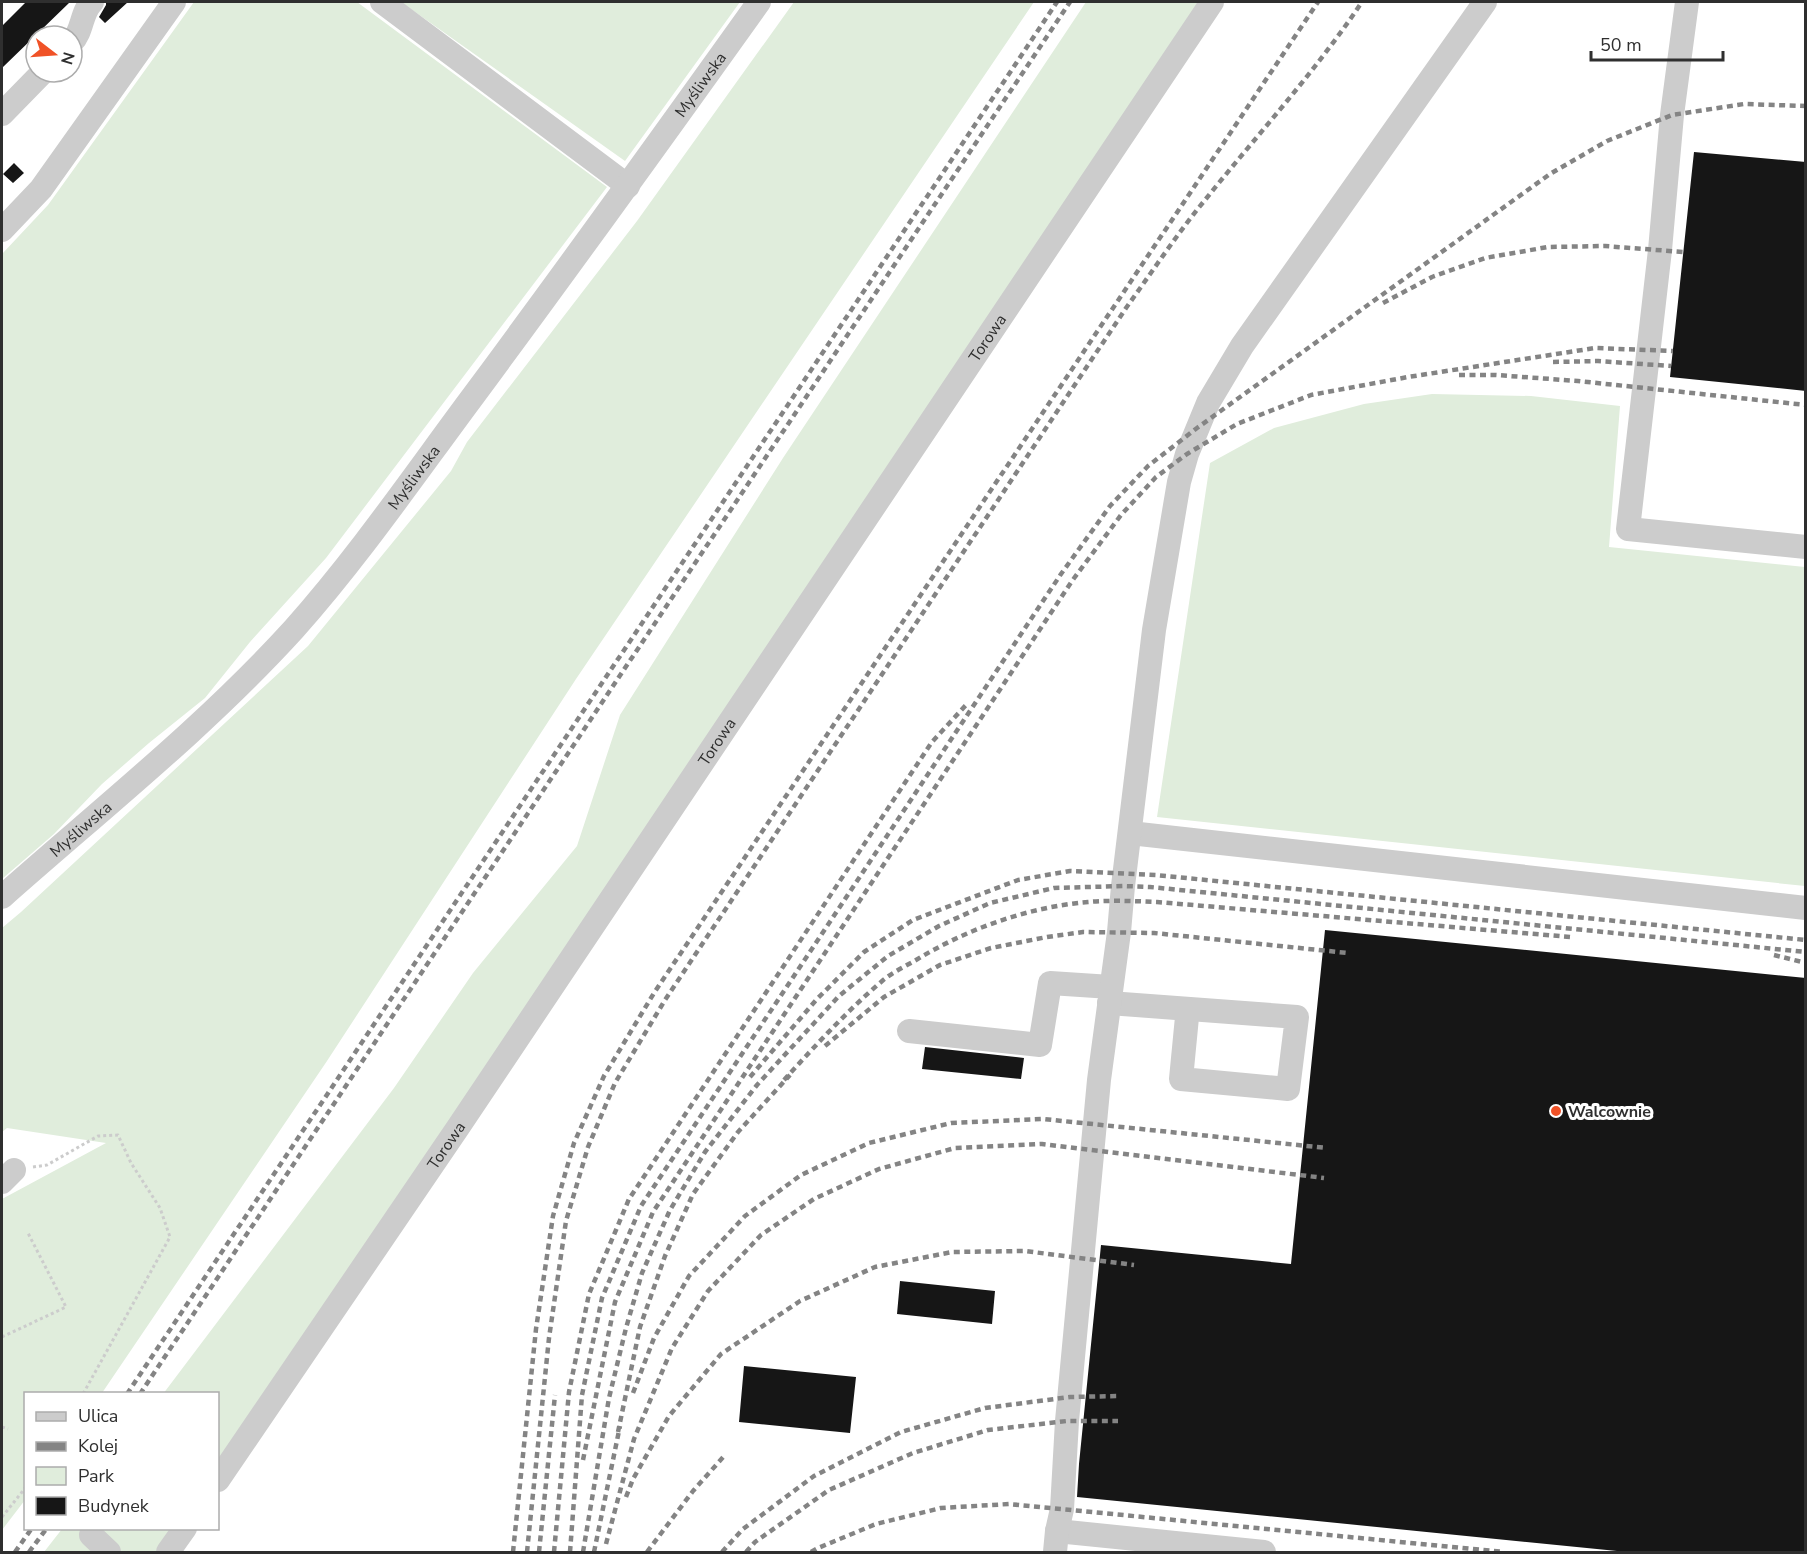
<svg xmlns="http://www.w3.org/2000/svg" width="1807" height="1554" font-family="'Nunito Sans',sans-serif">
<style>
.green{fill:#e0eddc}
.building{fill:#161616}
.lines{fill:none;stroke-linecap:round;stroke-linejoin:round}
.path{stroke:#ccc;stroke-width:3;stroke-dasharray:3 3;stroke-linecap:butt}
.minor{stroke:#ccc;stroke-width:24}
.rail{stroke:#848484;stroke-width:4.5;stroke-dasharray:6 4.5;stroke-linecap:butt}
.poi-dot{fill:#f05227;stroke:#fff;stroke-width:2}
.labels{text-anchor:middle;stroke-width:6;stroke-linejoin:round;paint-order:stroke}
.street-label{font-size:16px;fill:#2f2f2f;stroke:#fff}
.poi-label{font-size:16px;font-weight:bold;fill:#2f2f2f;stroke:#fff;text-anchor:start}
</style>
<rect width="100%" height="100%" fill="#fff"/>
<path class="green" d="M194,2H357L607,187L326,558L250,642L205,698L149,743L102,784L54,834L2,879V254L48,205Z
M401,2H740L625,161Z
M794,2H1034L576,679L327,1061L102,1393L26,1394L25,1500L2,1530V1199L106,1143L7,1128L2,1132V928L21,912L308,646L451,471L467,442L637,221Z
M1086,2H1199L566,950L218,1463V1394H163L394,1088L473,973L577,846L620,715L783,458Z
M1432,394L1531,396L1620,406L1609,547L1805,567V886L1157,817L1210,463L1274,428L1364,404Z
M62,1529H172L156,1552H44Z"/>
<path class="building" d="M26,2H70L2,68V26Z
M106,2H128L105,23L99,17L106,5Z
M1694,152L1806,162V391L1670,377Z
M14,163L24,173L13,183L3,174Z
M1325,930L1806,978V1552H1627L1077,1497L1079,1464L1101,1245L1291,1264Z
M925,1047L1024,1058L1021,1079L922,1069Z
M900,1281L995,1291L992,1324L897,1314Z
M744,1366L856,1377L850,1433L739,1422Z"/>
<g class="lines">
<path class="path" d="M33,1167L47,1165L98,1136L118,1135L131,1163L160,1208L170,1237L83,1394
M2,1337L66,1307L28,1233
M2,1427L8,1429
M2,1517L26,1487"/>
<g class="minor">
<path d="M382,2L628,186"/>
<path d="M1687,2L1672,115L1660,250L1628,529L1806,547"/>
<path d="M72,42C83,31 81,12 92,2"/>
<path d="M2,114L43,72"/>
<path d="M2,230L41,189L174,2"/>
<path d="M1130,833L1806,908"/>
<path id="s1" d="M2,897C100,810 205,727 294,629C358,557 413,477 471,399C568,268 664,135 759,2"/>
<path d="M1109,1003L1297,1017L1288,1089L1181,1079L1187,1017"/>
<path d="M909,1031L1040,1045L1050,983L1111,987"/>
<path d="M2,1182L14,1170"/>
<path id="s2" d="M218,1480L459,1126L1212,2"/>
<path d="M1057,1531L1264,1552"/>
<path d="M91,1535L109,1552"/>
<path d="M168,1552L185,1528"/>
<path d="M1055,1552L1057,1531L1062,1509L1067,1421L1099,1080L1119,932L1123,886L1154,630L1179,482L1187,454L1208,403L1242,346L1485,2"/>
</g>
<path class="rail" d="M1383,303L1432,277L1485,258L1548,247L1605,246L1683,252
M1553,362L1598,361L1671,366
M1459,375H1496L1578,381L1806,405
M1774,955L1806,963
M825,1046L884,997L940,965L991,948L1047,937L1083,932L1154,933L1348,953
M750,1077L817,999L864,952L913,920L1018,880L1070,871L1156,875L1806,940
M784,1080C815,1046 846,1012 881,982C891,973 904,967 916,960C967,929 1028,907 1088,902C1111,900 1134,901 1157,902L1570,937
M633,1393L654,1338L689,1276L745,1216L801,1175L869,1143L951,1123L1043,1119L1327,1148
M127,1394L1057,2
M140,1394L1070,2
M618,1432L640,1327L665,1256L693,1194L738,1132L790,1075
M583,1460L615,1302L653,1212L1072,581L1121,515L1156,477L1187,454L1237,424L1311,395L1408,377L1595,348L1673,351
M626,1497L633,1479L669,1416L721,1354L800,1301L875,1267L952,1252L1025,1251L1134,1265
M606,1544L634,1439L672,1348L708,1291L761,1235L814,1199L879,1169L955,1148L1042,1144L1324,1178
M15,1552L32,1528
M29,1552L47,1528
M513,1552L536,1329L553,1216L574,1143L604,1076L654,993L1318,2
M527,1552L549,1338L566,1221L588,1147L615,1083L665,1000L1126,308C1152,272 1177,234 1205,200C1258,134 1315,72 1362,2
M539,1552L555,1395
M554,1552L569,1392L589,1294L629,1199L932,742L966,705
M570,1552L582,1395L602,1298L641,1206L1061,574L1110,506L1148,466L1197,428L1550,174L1607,141L1672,115L1744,104L1806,106
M583,1552L609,1398L626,1328L642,1273L670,1210L705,1152L757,1085L839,996L888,956L939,926L990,903L1054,888L1123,886L1150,887L1806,952
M594,1552L620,1426
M647,1552L693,1491L725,1455
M722,1552L743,1529L814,1476L901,1432L985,1408L1070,1397L1120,1396
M746,1552L755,1542L829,1490L913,1453L988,1430L1067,1421H1118
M811,1552L818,1548L876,1524L941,1508L1009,1504L1504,1552"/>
</g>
<circle class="poi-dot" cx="1556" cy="1111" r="6"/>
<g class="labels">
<g class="street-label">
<text dy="6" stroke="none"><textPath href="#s1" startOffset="1076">Myśliwska</textPath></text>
<text dy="6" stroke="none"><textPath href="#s2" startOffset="1377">Torowa</textPath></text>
<text dy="6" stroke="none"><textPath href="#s1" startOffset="590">Myśliwska</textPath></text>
<text dy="6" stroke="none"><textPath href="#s2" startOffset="891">Torowa</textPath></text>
<text dy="6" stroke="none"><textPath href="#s1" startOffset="104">Myśliwska</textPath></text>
<text dy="6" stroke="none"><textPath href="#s2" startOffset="405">Torowa</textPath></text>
</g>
<g class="poi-label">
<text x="1568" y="1117">Walcownie</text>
</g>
</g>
<rect width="1807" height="1554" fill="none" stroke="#2f2f2f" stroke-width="6"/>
<rect x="24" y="1392" width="195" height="138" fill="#ffffff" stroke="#acacac" stroke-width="1.5"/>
<rect x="36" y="1412" width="30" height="9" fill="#cccccc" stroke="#acacac" stroke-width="1.5"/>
<text x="78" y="1422" font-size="18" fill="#2f2f2f">Ulica</text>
<rect x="36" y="1442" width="30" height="9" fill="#848484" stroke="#acacac" stroke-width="1.5"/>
<text x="78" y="1452" font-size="18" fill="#2f2f2f">Kolej</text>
<rect x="36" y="1467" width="30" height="18" fill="#e0eddc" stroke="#acacac" stroke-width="1.5"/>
<text x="78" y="1482" font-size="18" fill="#2f2f2f">Park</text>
<rect x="36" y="1497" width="30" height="18" fill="#161616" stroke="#acacac" stroke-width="1.5"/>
<text x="78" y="1512" font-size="18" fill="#2f2f2f">Budynek</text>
<g transform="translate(54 54) rotate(107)"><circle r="28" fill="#ffffff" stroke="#acacac" stroke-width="1.5"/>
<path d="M0-4.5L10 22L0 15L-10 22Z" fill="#f05227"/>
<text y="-9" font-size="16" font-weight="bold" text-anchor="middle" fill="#2f2f2f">N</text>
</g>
<path d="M1591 51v9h132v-9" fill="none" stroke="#2f2f2f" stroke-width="3"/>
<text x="1600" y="51" font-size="18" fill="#2f2f2f" stroke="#ffffff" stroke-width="4.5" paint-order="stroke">50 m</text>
</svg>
